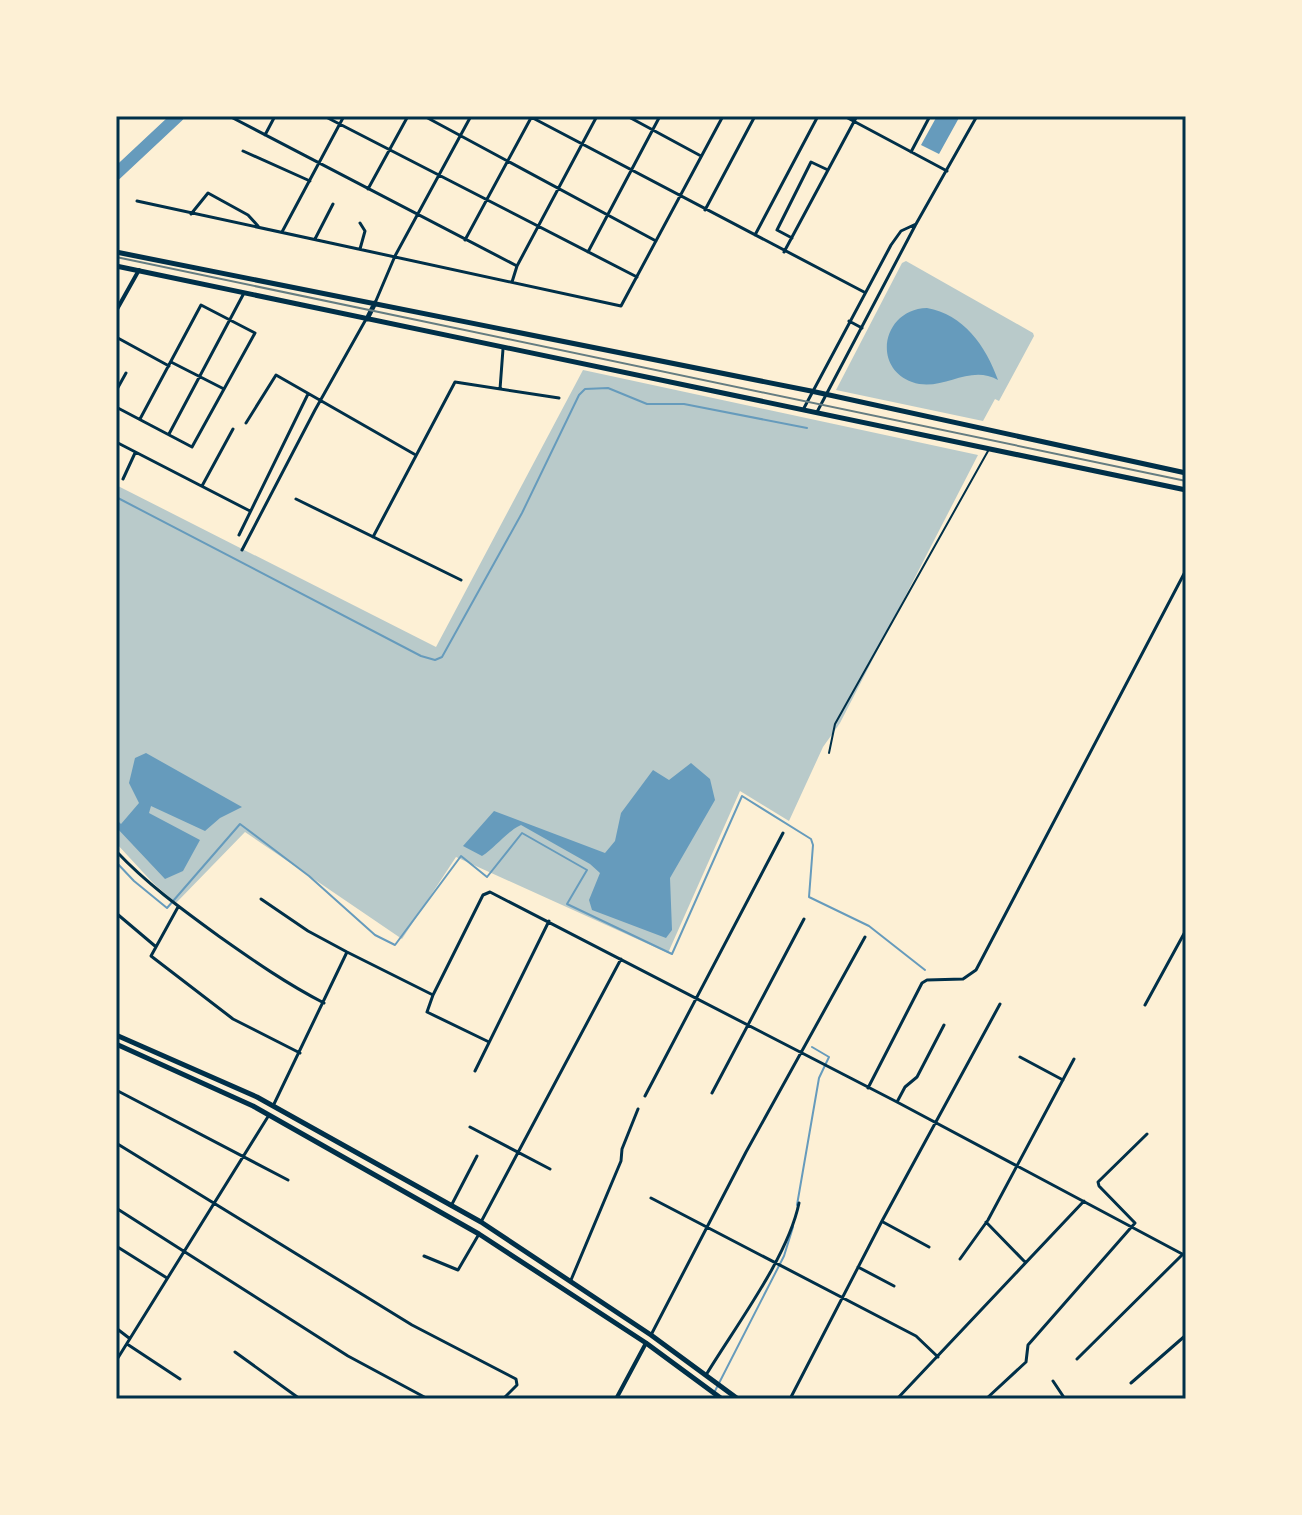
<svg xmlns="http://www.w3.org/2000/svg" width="1302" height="1515" font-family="Ubuntu,sans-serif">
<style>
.green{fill:#b9caca}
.water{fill:#669bbc}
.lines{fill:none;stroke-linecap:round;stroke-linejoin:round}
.stream{stroke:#669bbc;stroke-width:2}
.river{stroke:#669bbc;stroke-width:12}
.service{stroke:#003049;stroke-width:2}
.minor{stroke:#003049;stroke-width:3}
.tertiary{stroke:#003049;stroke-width:4}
.secondary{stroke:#003049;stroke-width:5}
.primary{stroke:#003049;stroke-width:5}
.rail{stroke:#657d81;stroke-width:2}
.neatline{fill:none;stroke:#003049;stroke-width:3}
</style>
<rect width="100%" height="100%" fill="#fdf0d5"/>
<path class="green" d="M906,261L1033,333L1034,336L999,401L995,399L983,421L836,390L902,263Z
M583,370L978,455L840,723L823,747L789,821L740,791L668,953L456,857L402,939L245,832L176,903L153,883L116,843V485L436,647Z"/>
<path class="water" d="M937,116H960L939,154L921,145Z
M927,308C963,314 986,346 998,380C969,363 942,393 912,382C871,367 883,309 927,308Z
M146,753L242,807L220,818L205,831L151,806L149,813L200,840L183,871L165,879L116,827V819L121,824L139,803L129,783L135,758Z
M691,763L710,779L715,800L670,878L672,930L666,938L592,910L589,900L600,873L590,864L521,825C506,832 496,847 482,856L463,846L494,811L605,853L615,841L621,813L653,770L669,780Z"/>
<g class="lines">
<path class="stream" d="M116,497L421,656L435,660L442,657L522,513L579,395L585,389L608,388L647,404H684L807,428
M116,862L134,881L167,908L240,824L309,876L375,935L395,945L461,856L487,877L522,833L587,870L567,904L672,954L742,796L811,839L813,845L809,897L869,926L925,970
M797,1205L819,1078L829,1057L812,1047
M715,1391L784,1256L793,1227"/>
<path class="river" d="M116,174L178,116"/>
<path class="service" d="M829,753L835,724L988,451"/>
<path class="minor" d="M324,116L637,277
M424,116L656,241
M529,116L864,292
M627,116L701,156
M844,116L947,171
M231,117L517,266
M265,135L275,116
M243,151L310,181
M911,152L930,116
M368,189L408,116
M137,201L621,306L723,116
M705,210L755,116
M191,214L208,193L248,215L258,226
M360,223L365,231L360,249
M282,232L344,116
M755,235L818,116
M792,238L777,230L811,162L828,170
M315,239L333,204
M465,240L532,116
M588,252L660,116
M784,252L857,116
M512,282L517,266L597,116
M375,303L395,256L471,116
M849,321L862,328
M116,337L169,366
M171,362L224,389
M500,389L503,349
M116,391L126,373
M116,407L192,447L255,333L201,305L140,419
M804,408L891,245L901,231L916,224
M817,412L916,224L977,116
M246,423L276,375L414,454
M169,434L244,293
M116,442L250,511
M123,479L135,453
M202,486L233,429
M296,499L461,580
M239,535L308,394
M373,537L455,382L559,398
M242,550L315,410L365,321
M116,851C147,884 183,910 220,937C254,961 287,984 324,1003
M261,899L308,931L347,952L433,995L483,895L490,892L897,1102L1186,1256
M178,907L151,956L233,1019L300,1053
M116,913L155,946
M433,995L427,1012L489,1042
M1145,1005L1186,930
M1020,1057L1063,1080
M475,1071L549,921
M868,1088L922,983L927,980L963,979L976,970L1186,570
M116,1090L288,1180
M712,1093L804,919
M645,1096L783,833
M897,1102L905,1087L917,1077L944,1025
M274,1104L347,952
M470,1127L550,1169
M116,1143L412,1325L516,1379L517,1385L503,1399
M651,1198L916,1336L938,1357
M451,1206L477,1156
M116,1208L348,1356L428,1399
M481,1222L621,959
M883,1222L929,1247
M986,1222L1025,1262
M116,1246L167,1278
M424,1256L458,1270L479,1234
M960,1259L988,1220L1074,1059
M858,1267L894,1286
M571,1280L621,1161L622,1149L638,1109
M116,1328L129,1338
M651,1335L746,1152L865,937
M127,1344L180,1379
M235,1352L300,1399
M1077,1359L1183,1254
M116,1361L269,1115
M706,1375C735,1327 788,1257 799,1203
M1053,1381L1065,1399
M1131,1383L1186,1335
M350,1398L352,1399
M790,1399L882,1221L1000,1004
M897,1399L1084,1201
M986,1399L1026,1362L1028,1345L1135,1223L1099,1186L1098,1182L1147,1134"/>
<path class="tertiary" d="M116,311L139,270
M616,1399L646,1343"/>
<path class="secondary" d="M116,1035L257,1097L481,1222L651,1335L738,1399
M116,1044L253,1106L479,1234L646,1343L722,1399"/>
<path class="primary" d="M116,252L811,391L1186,473
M116,266L1186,490
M367,319L375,303"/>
<path class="rail" d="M116,257L1186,481"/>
</g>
<rect width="1302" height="1515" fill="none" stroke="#fdf0d5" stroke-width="236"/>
<rect x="118" y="118" width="1066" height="1279" class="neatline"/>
</svg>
